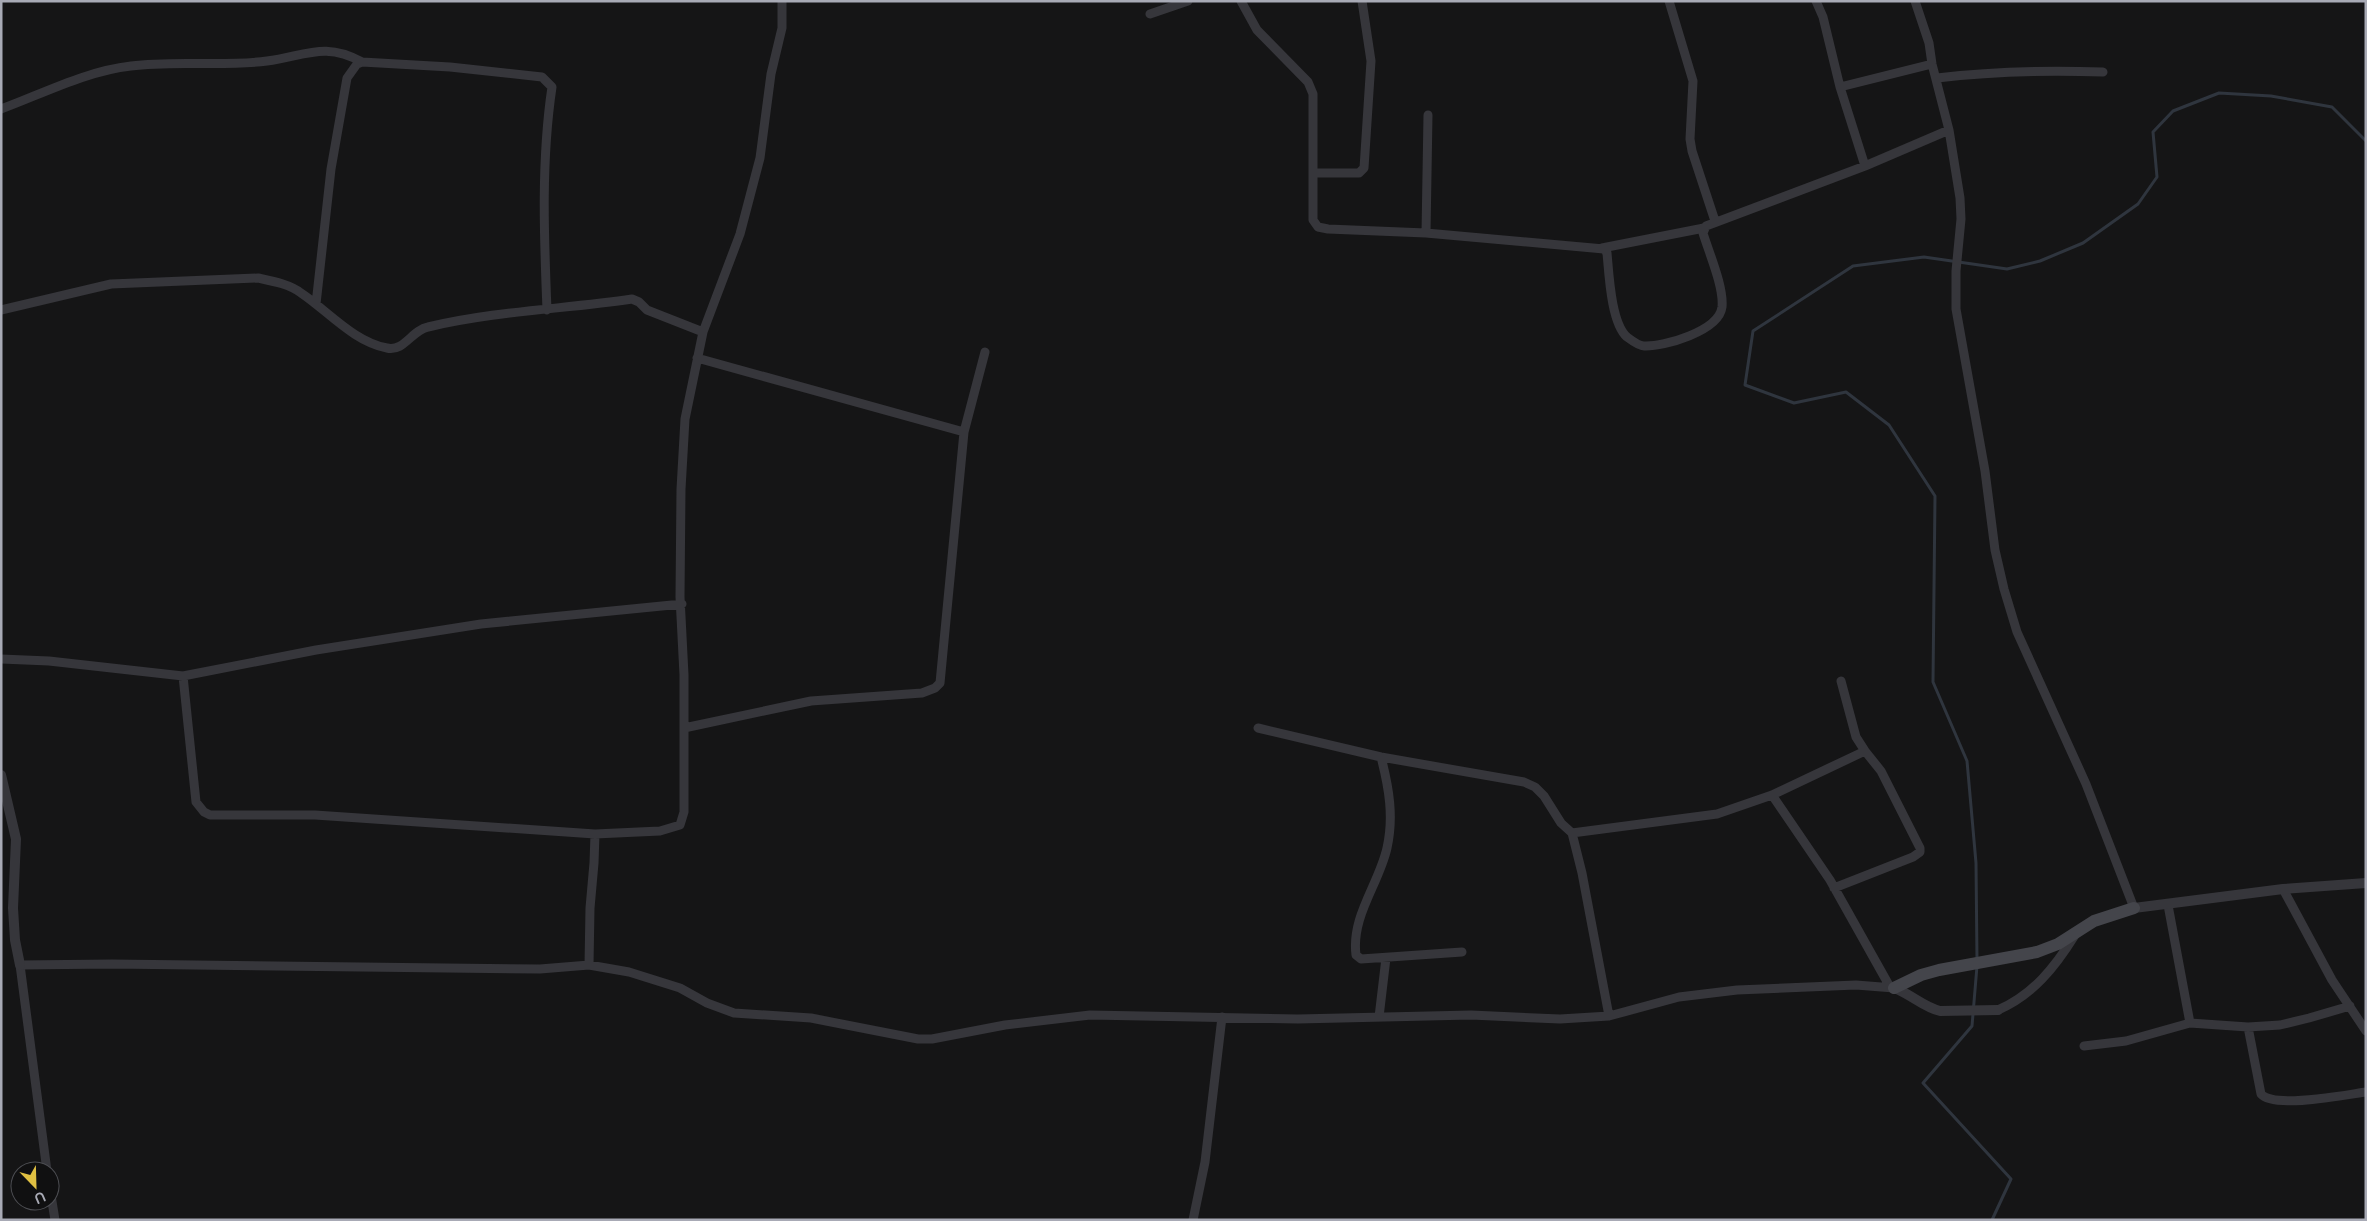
<svg xmlns="http://www.w3.org/2000/svg" width="2367" height="1221" font-family="'Varela Round',sans-serif">
<style>
.lines{fill:none;stroke-linecap:round;stroke-linejoin:round}
.stream{stroke:#2f353e;stroke-width:3}
.minor{stroke:#36363b;stroke-width:9}
.tertiary{stroke:#36363b;stroke-width:10}
.secondary{stroke:#44454b;stroke-width:12}
</style>
<rect width="100%" height="100%" fill="#151516"/>
<g class="lines">
<path class="stream" d="M1977,960L1976,863L1967,761L1933,682L1935,496L1889,425L1846,392L1794,403L1745,385L1753,331L1853,266L1924,257L2007,269L2040,261L2083,243L2138,204L2157,177L2153,132L2173,111L2219,93L2271,96L2332,107L2366,141
M1977,966L1972,1026L1923,1083L2011,1179L1992,1220"/>
<path class="minor" d="M1241,1L1257,30L1308,82L1313,94V220L1318,227L1328,229L1426,233L1604,249L1607,253C1609,274 1611,323 1627,337C1631,340 1639,346 1644,346C1664,347 1719,331 1722,307C1724,287 1709,253 1703,233L1706,226L1865,166L1949,130
M1669,1L1693,81L1690,139L1692,151L1715,221
M1816,1L1823,17L1840,87L1865,166
M1915,1L1929,43L1932,64L1949,130L1960,198L1961,219L1956,271V309L1985,471L1995,550L2004,589L2017,632L2086,784L2134,908
M1150,14L1188,1
M1937,78C1994,71 2046,70 2103,72
M1840,87L1932,64
M1,109C42,94 86,71 131,66C176,60 222,67 267,61C305,56 325,41 362,62
M1313,173H1359L1364,168L1371,61L1362,1
M1426,233L1428,115
M1602,248L1704,228
M316,304L331,169L347,78L357,64L362,62L450,67L542,77L552,87C541,161 544,236 547,310
M1,310L111,284L258,278C272,281 289,284 301,293C328,311 354,342 387,348C404,352 412,330 428,327C495,311 565,309 632,299L639,302L647,310L703,332
M964,432L985,352
M1,659L49,661L183,676L316,650L481,624L682,604
M183,676L196,802L204,812L210,815H315L595,834L660,831L680,825L684,812V675L680,597L681,489L685,419L703,332L740,234L760,158L771,74L782,28V1
M1841,681L1856,737L1865,751
M684,728L811,701L922,693L935,688L940,683L964,432L697,358
M1258,728L1381,757L1524,782L1535,787L1544,796L1561,823L1572,833L1582,873L1609,1016
M1381,757C1389,788 1394,817 1387,848C1379,884 1351,916 1356,955L1361,959L1462,952
M1772,795L1830,880L1890,987
M1572,833L1717,814L1772,795L1865,751L1881,771L1920,848V852L1913,857L1834,888
M2283,889L2332,980L2366,1031
M2168,905L2190,1023
M589,965L590,908L594,863L595,834
M1998,1010C2033,995 2055,967 2075,935
M1379,1017L1386,958
M2248,1027L2261,1094C2274,1109 2345,1095 2366,1092
M2084,1046L2126,1041L2190,1023L2248,1027L2280,1025L2309,1018L2350,1006
M47,1171L20,965L112,964L540,969L589,965L629,972L680,988L707,1003L734,1013L811,1018L918,1039H932L1005,1025L1090,1015L1298,1019L1471,1015L1560,1019L1609,1016L1679,997L1737,990L1856,985L1894,988
M50,1189L55,1220
M1193,1220L1205,1162L1222,1017"/>
<path class="tertiary" d="M1,775L16,839L13,908L15,940L20,965
M2134,908L2283,889L2366,883
M1894,988C1911,994 1923,1007 1940,1011L1998,1010"/>
<path class="secondary" d="M1894,988L1921,975L1939,970L2037,952L2058,944L2094,921L2134,908"/>
</g>
<rect width="2367" height="1221" fill="none" stroke="#a8aab5" stroke-width="5"/>
<g transform="translate(35 1186) rotate(157)"><circle r="24" fill="#101011" stroke="#4d4e53"/>
<path d="M0-4L9 19L0 12L-9 19Z" fill="#e0c042"/>
<text y="-8" font-size="14" font-weight="bold" text-anchor="middle" fill="#a8aab5">U</text>
</g>
</svg>
